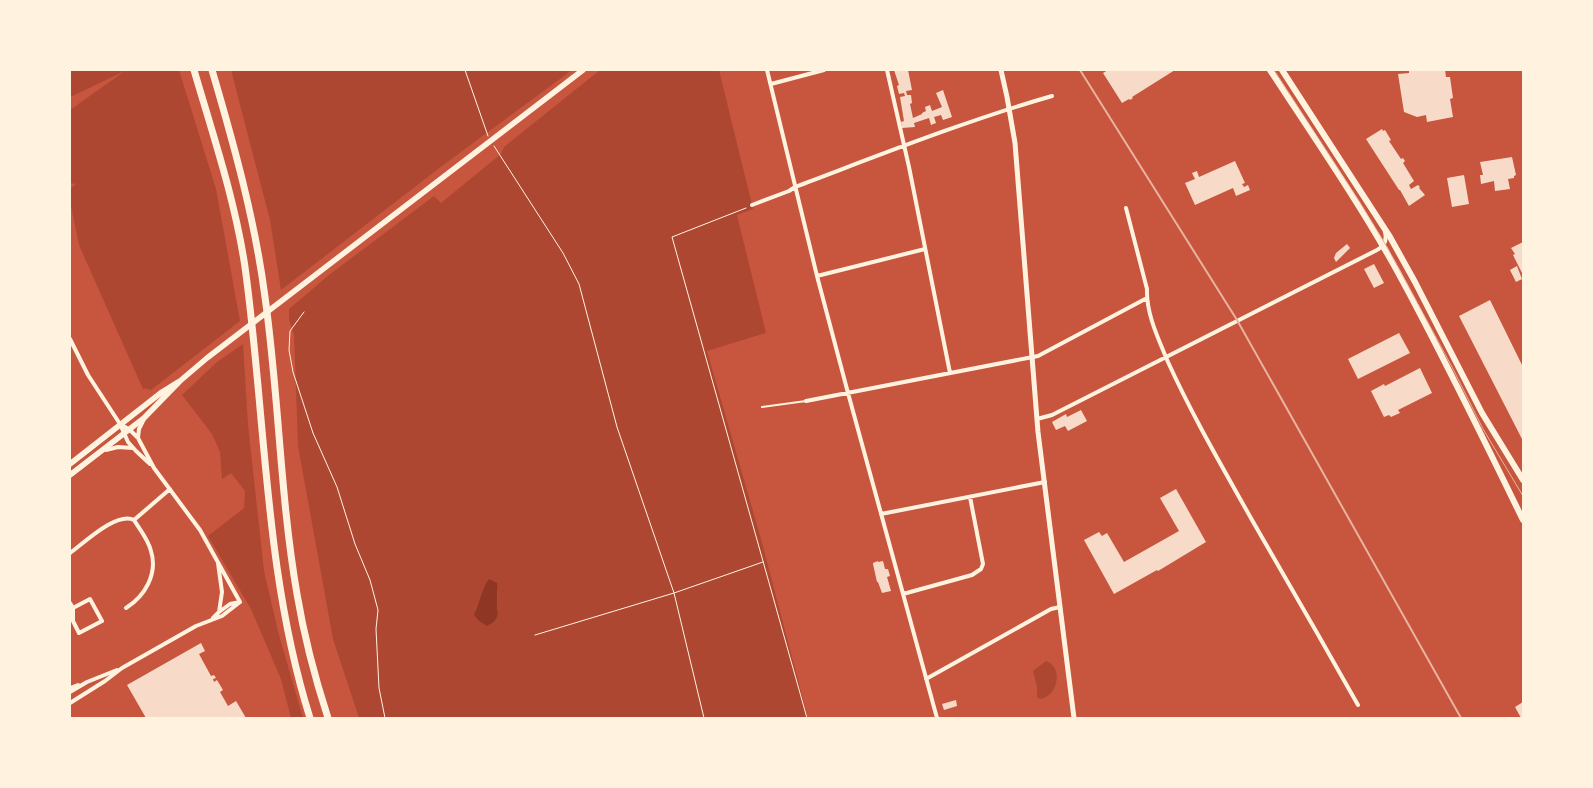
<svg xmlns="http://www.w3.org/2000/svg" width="1593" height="788" font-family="Overpass,sans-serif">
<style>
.green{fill:#ae4732;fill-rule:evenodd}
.water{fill:#8f3625}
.building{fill:#f7dbc8}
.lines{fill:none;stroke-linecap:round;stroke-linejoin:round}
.path{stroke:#fff3e0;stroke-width:1}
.service{stroke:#fff3e0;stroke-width:2}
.minor{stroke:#fff3e0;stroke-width:4}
.tertiary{stroke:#fff3e0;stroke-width:5}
.secondary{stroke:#fff3e0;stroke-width:5.5}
.primary{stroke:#fff3e0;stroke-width:6}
.motorway{stroke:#fff3e0;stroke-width:7}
.tram{stroke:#e9b49f;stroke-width:1}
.rail{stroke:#e9b49f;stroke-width:2}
</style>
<rect width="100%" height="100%" fill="#c8553d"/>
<path class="green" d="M70,70H179L216,189L240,321L151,390L144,388L143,389L79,245L70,201V189L76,184L70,183V110L125,71L70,97Z
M231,70H572L442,166L281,290L270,220Z
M600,70H719L753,209L737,215L766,333L707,351L761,539L808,718H359L333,639L298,446L294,334L289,320V309L329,275L434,196L441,203L501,154L504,147ZM485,585L498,589L497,603L498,610L479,621L475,610L484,591Z
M243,344L248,425L264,571L279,635L303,718H291L281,679L251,609L208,536L244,508L245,491L231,473L222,479L220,452L212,434L182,395L217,362Z
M1046,661C1063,666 1059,696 1040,699L1037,697V687L1033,671Z"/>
<path class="water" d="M489,579L497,583C498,589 497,593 497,599C496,612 503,618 487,626L479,621L474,615L485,585Z"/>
<path class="building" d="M894,70H908L912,90L906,91L907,95H911L912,103L910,104L913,118L922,114V113L926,111L925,107L930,105L932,111L942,107L936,93L943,90L952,117L943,120L941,115L934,117L936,123L931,125L929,118L914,123L915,127L902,128L901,122L904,121L900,97L905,96L904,93L899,94L897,86L899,85Z
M1108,70H1175L1132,97L1133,98L1130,100L1129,99L1122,103L1103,73Z
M1409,70H1445L1446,77H1450L1453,98L1450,99L1453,117L1427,122L1426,115L1417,117L1404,112L1398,74L1409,73Z
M1382,129L1383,131L1385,130L1391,140L1389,141L1401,159L1403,158L1405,161L1403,163L1414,181L1409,185L1411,189L1418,185L1420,187L1419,188L1425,195L1409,206L1400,190H1399L1366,139Z
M1512,157L1516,175L1514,176V178L1508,179L1510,189L1495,191L1494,181L1481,184L1480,175H1483L1480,162Z
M1235,161L1245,183L1242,184L1244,187L1248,185L1250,190L1236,196L1233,188L1195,205L1185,183L1195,179L1192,173L1197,171L1199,177Z
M1464,175L1469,204L1452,207L1447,178Z
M1523,242V275L1513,255L1515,254L1511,248Z
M1347,244L1350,248L1336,262L1334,258L1336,253Z
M1374,264L1384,283L1374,288L1364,269Z
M1517,266L1522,279L1516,282L1510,270Z
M1490,300L1523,367V438L1522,439L1459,316Z
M1399,333L1410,353L1358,379L1348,359Z
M1420,368L1432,393L1398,410L1400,413L1391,417L1389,415L1384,417L1371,391L1384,384L1385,386Z
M1081,410L1087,421L1068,431L1065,426L1056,430L1052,422L1066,414L1067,417Z
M1176,489L1206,542L1158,571L1157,570L1114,594L1084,540L1099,532L1102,536L1107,533L1124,562L1179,531L1160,498Z
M878,561V562L883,561L885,569H888L890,576L887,577L891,591L882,593L878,582H877L873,564V563Z
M201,643L205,651L199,654L211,676L214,675L216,678L213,679L214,682L217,680L223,690L220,692L228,706L236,701L246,718H146L127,685Z
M956,700L957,706L944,710L942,704Z
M1523,702V718H1521L1515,707Z"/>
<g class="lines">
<path class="path" d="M465,70L488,136
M494,146L563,253L579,284L617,427L674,593L704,718
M746,208L672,237L807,718
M304,312L290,331L289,350L293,372L313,433L337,487L355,544L370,580L378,610L376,629L379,688L385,718
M535,635L674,593L763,562"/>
<path class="service" d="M762,407L806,401"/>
<path class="minor" d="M767,70L817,276L848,393L937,718
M887,70L909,167L950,373
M771,84L824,70
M752,205L789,191L795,187C880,155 965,121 1052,96
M1126,208L1147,289C1146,314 1159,340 1168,362C1193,417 1223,468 1252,520C1288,582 1323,643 1358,705
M817,276L925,249
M70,339L88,375L120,424L128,442L136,451L150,464
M806,401L1038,356L1147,298
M1037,419L1052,415L1377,250C1385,246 1387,240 1385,232
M120,424L130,430L138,438L154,468L200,530L240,602
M138,438L139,429L144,419
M106,450L118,447L133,448
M881,514L1045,482
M70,553C84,543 117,511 134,520L170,489
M903,594L972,575L981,569L983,564L970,497
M70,603L73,608V621L79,633L102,621L90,599L73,608
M126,608C145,596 158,574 151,551C148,539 140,530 134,520
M219,612L230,604L240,602
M213,618L219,612L222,592L218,563
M926,679L1051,609L1060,607
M70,688L78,685
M70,692L87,682L117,670
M70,703L105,681L122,668L196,626L222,616L240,602"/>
<path class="tertiary" d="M1001,70L1007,97L1015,143L1038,432L1074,718"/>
<path class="secondary" d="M70,464L162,392L178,382
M70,475L144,418L180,381L207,358L583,70"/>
<path class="primary" d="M1270,70C1313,136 1358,201 1396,269C1441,351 1482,436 1523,520
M1282,70L1390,237L1415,282L1482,413L1523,480"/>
<path class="motorway" d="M194,70C213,135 235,200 245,267C266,418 264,572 310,718
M212,70C234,145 255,220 265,297C279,396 280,496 297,594C304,636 315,678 328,718"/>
<path class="tram" d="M1274,70L1359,201L1387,247L1452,367L1483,429L1523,496"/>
<path class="rail" d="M1080,70L1237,320L1461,718"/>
</g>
<rect width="1593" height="788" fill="none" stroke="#fff3e0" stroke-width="142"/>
</svg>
